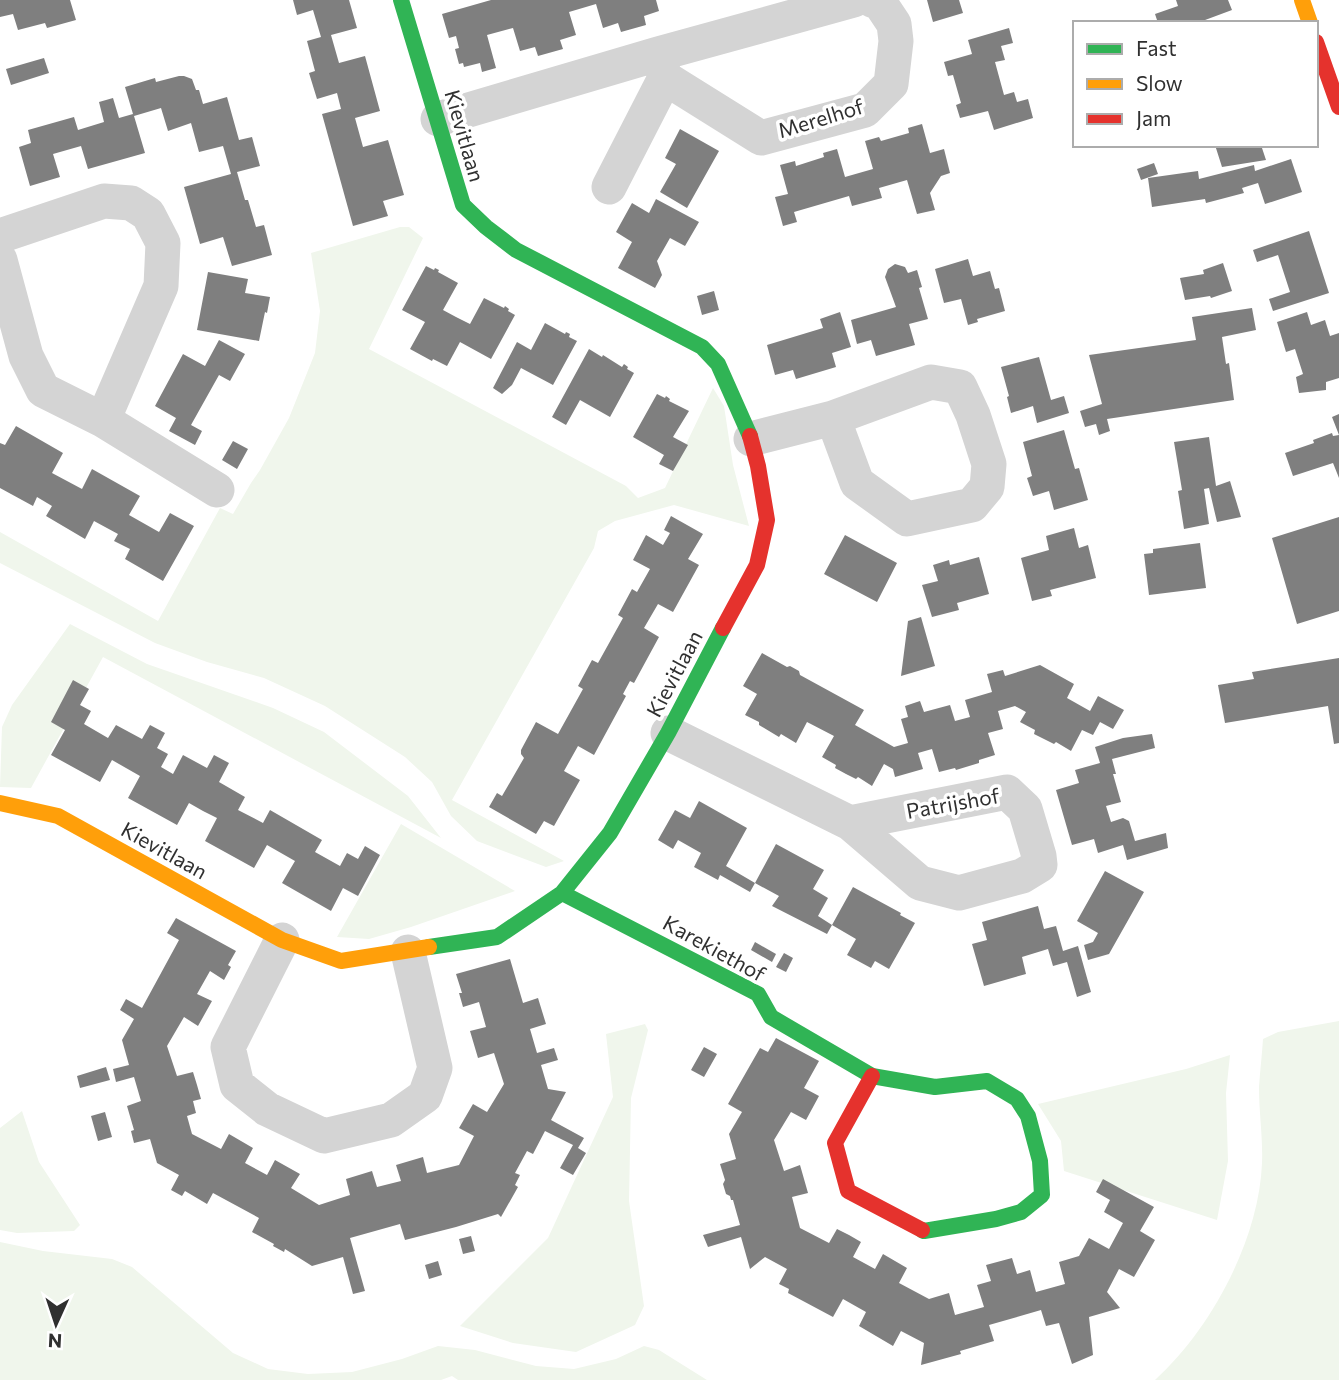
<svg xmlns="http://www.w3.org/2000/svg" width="1339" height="1380" font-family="Commissioner,sans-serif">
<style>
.green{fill:#f0f6ec}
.building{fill:#7f7f7f}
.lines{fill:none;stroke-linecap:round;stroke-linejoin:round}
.street{stroke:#d4d4d4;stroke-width:35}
.fast{stroke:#30b455;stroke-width:16}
.slow{stroke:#ff9f0a;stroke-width:16}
.jam{stroke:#e5322d;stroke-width:16}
.labels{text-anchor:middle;stroke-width:7;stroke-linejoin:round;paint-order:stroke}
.street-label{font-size:21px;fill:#303030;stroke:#fff}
</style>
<rect width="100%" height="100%" fill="#fff"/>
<path class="green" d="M400,227H409L423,238L369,349L626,486L638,498L665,488L713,388L724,406L733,465L749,526L674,505L615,521L598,531L594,548L452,800L564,861L546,867L477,841L451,816L432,782L405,757L325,706L264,678L207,662L155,643L0,563V532L158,621L220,508L233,514L251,483L260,470L289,418L315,353L320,311L311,253Z
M70,624L147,664L273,708L324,732L408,796L441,838L103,657L31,788L0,787L2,727L12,705Z
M401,824L515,891L411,927L369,939L337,937Z
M1339,1021V1380H1155C1211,1329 1259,1240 1262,1163C1263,1138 1259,1113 1259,1087C1260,1071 1262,1055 1263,1039L1278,1032Z
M645,1024L648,1030L631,1098L629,1201L644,1306L635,1325L576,1352L513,1343L460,1326L548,1238L613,1097L606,1034Z
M1230,1055L1226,1093L1228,1161L1217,1220L1064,1171L1061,1141L1038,1104L1186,1069Z
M22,1111L39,1162L80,1225L74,1231L17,1233L0,1230V1128Z
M0,1242L43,1251L112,1259L132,1267L233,1353L268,1369L308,1374L352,1372L402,1359L438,1346L475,1350L536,1366L574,1369L616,1359L644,1346L659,1350L707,1380H458L452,1376L441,1380H0Z"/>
<path class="building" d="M0,0H70L76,20L47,28L45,23L18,30L13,14L0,17Z
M293,0H349L357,28L331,35L339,63L365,56L380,111L355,118L363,147L388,140L404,195L383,201L388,216L353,226L322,114L341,109L337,93L317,99L309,73L315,71L307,41L321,37L313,10L297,15Z
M491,0H656L659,11L644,16L646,25L621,32L618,23L603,28L596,4L569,12L576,35L560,40L563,49L538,56L535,47L520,51L513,28L487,35L496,68L482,72L480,63L464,67L463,63L459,64L455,49L459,48L456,36L449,38L442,14Z
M927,0H959L963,13L933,22Z
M1176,0H1228L1232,10L1197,23H1158L1155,14L1178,6Z
M1009,28L1013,43L1001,46L1005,60L995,62L1004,95L1014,92L1017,102L1028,99L1033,118L994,130L988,111L960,118L956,105L961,103L953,75L948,76L944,62L972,54L968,40Z
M44,58L49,73L11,85L6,69Z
M179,76H184L192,79L196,90H199L203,104L227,97L239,140L252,137L260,166L237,172L245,200H248L256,227L264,225L272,255L232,266L223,237L200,244L184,187L231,174L223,146L199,152L191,123L168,131L161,108L134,116L145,153L88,169L81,146L53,154L60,177L30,186L19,147L31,143L28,130L74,117L78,130L104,122L99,102L113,98L119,118L133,114L125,87L155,78L156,82Z
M922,124L930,153L944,149L950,173L941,176L930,193L935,210L917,214L907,180L879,188L882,198L852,206L849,196L794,212L797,222L783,226L775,197L788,194L780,165L795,161L796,166L824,157L823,153L837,149L845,177L873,169L865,141L879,137L881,141L909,133L908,128Z
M680,129L719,151L687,208L660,192L676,164L665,158Z
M1215,145H1261L1266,160L1222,167Z
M1291,159L1302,192L1265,204L1258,183L1242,188L1244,193L1206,203L1205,199L1152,207L1148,178L1198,171L1199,179L1254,165L1255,171Z
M1154,163L1158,174L1141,180L1137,169Z
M656,199L699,222L685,246L670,238L657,261L662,275L655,288L618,268L632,242L616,232L632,203L649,213Z
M1309,231L1329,293L1273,311L1269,299L1290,292L1278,255L1257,262L1253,250Z
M968,259L973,276L990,271L995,289L999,288L1005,311L977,319L978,322L968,325L961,299L944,303L935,269Z
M1223,263L1232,291L1211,298L1210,296L1185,300L1180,278L1204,274L1203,270Z
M895,264L905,267L908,273L917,270L922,287L919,288L928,319L909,324L915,345L876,356L871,340L857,344L851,320L896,307L885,277L888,269Z
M426,266L434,270L435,268L439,270L438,272L458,283L443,310L456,317L470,324L484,298L504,308L505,306L509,309L508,311L515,315L491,359L460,342L447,366L433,359L432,361L410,349L425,322L402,310Z
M208,272L248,279L245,293L270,297L267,313L265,312L259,341L197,330Z
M714,291L719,310L702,315L697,296Z
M1252,308L1256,330L1222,337L1226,364L1229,363L1234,400L1107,419L1110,431L1099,435L1096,424L1085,427L1080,411L1102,404L1089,355L1196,340L1192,317Z
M840,312L851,347L832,353L836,367L796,379L793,370L775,375L767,345L823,328L820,319Z
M1307,312L1311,325L1325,320L1330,336L1339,333V378L1326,382V390L1299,393L1296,377L1303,374L1295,349L1286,352L1277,322Z
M545,323L565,334L566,332L570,334L569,337L577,341L553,385L521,368L512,385L502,394L493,388L517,342L531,350Z
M219,340L245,354L230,381L219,375L191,425L202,431L195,445L169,431L176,418L155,406L183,354L205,366Z
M589,349L602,357L603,355L622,367L624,364L628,367L627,369L634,373L610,417L580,400L566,425L552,417Z
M1039,357L1051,400L1064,396L1069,413L1037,423L1033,406L1011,413L1007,397L1009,396L1001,367Z
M657,394L665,398L666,396L670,399L669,401L689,411L673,437L688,445L673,471L659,464L664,455L633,437Z
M1339,414V478L1333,463L1293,476L1285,453L1314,443L1313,440L1332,433L1333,436L1339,435L1332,417Z
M16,426L63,453L52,473L82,489L92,469L140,496L129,515L159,532L170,513L194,526L163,581L125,559L130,549L114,541L118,534L94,521L85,539L46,516L52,506L37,497L33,506L0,488V443L5,445Z
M1064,430L1075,469L1079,468L1088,500L1054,510L1049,491L1033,496L1027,478L1032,476L1023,442Z
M1209,437L1216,486L1230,481L1241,517L1217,522L1209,488L1204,489L1209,524L1184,529L1178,491L1182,490L1174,442Z
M233,441L248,449L237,469L222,460Z
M671,516L703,534L688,559L699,565L673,612L658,604L644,628L659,637L634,683L630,681L623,694L626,696L594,755L578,746L564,771L580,780L554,826L544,821L536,834L489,807L497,793L502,796L524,758L521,754V750L536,722L558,734L583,689L578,686L592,660L598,663L623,618L618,615L632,589L637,592L650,569L633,560L646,535L663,545L670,533L664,530Z
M1339,517V611L1297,624L1272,538Z
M1074,528L1079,548L1088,545L1096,578L1050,590L1052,596L1032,601L1021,558L1049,550L1046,536Z
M845,535L897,563L877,602L824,574Z
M1200,543L1206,588L1149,595L1144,554L1153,553V549Z
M979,557L989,594L957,603L959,610L932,617L922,585L938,581L933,565L949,560L950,565Z
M921,617L935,666L901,676L908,621Z
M762,653L787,667L790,666L799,671L800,675L864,710L855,725L894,747L908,743L901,719L908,717L905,706L920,701L924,712L950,705L955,721L970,717L965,700L992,692L987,674L1003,670L1005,676L1040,665L1074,684L1067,698L1090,711L1098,696L1124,710L1113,729L1100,722L1093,735L1082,730L1071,751L1056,742L1054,744L1034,734L1035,730L1020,722L1026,712L1015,706L998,711L1003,729L988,733L995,755L979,760V763L956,770L955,768L939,772L932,749L918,753L923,769L895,777L893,769L884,764L872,786L858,777L856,779L846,774L835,768L836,765L822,757L834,736L807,722L796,743L781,734L779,737L759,725V722L745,715L757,694L743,686Z
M1339,658V743L1334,744L1328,706L1225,723L1218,685L1254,679L1252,672Z
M73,680L89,689L80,705L91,711L84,724L108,738L116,725L142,739L150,725L165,733L157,748L168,754L161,767L173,774L183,755L207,768L214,755L229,763L219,782L245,797L238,810L263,823L270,810L322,840L315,852L340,866L347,853L358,859L365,846L380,855L358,896L343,888L331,911L282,883L295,861L267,845L254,868L205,841L217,818L203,811L189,803L177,825L128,798L140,776L112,760L100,782L51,755L65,730L51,722Z
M1152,734L1155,748L1112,759L1116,774H1113L1121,802L1106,806L1111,822L1123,818L1129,821L1135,841L1166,833L1168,848L1127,860L1123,845L1098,853L1094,839L1072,845L1056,790L1079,783L1075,770L1100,763L1095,747L1123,738Z
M699,801L747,828L726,866L755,883L750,892L720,875L718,880L694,867L701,853L678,840L673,849L658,840L675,810L690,818Z
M776,844L824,870L813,889L828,898L818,916L832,925L827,934L772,906L779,896L755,883Z
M1105,871L1144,892L1109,954L1088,960L1084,945L1093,942L1098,933L1077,921Z
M853,887L901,913L900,915L915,923L889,969L875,961L871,968L847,955L856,939L832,925Z
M1038,906L1044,929L1056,926L1063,951L1078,946L1091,992L1077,997L1067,962L1053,966L1048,949L1022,957L1026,974L984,986L972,944L987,940L982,922Z
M176,918L236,951L228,965L231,967L224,980L210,971L197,994L212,1001L198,1026L184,1017L167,1046L177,1076L193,1072L197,1085L201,1099L193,1101L196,1113L187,1116L192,1134L221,1149L229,1134L253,1148L245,1163L267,1175L275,1160L300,1174L291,1188L319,1205L350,1195L346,1179L372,1171L377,1187L401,1181L396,1165L423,1157L427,1173L459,1165L474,1136L459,1128L473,1104L487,1112L504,1084L494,1053L478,1058L470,1031L486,1027L479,1002L463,1007L459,993H462L456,974L510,959L523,1003L538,998L546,1024L530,1029L537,1053L554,1048L558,1060L541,1065L548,1089L566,1092L551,1120L584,1138L578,1148L586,1153L573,1175L560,1168L573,1145L545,1131L533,1154L527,1151L515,1173L520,1175L515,1185L518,1187L501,1217L498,1214L456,1227L405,1240L400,1224L350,1238L365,1291L353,1294L343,1257L312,1266L285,1249L284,1252L273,1246L274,1244L252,1232L259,1218L213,1193L207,1204L185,1191L182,1196L171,1190L179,1175L157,1163L150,1139L134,1143L131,1131L134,1130L127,1106L141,1101L134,1077L116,1082L113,1069L129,1065L122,1040L134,1019L120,1010L126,999L142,1008L179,940L167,933Z
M755,942L776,954L772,962L751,950Z
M784,953L793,958L786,972L776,967Z
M776,1038L819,1061L804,1088L819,1096L806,1120L791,1112L774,1140L784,1171L800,1165L808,1193L792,1197L800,1228L829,1243L837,1229L849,1235L861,1242L853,1257L875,1269L883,1254L907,1268L899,1283L929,1299L949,1293L955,1315L984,1307L977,1285L991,1281L986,1265L1012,1258L1017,1274L1030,1270L1036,1292L1065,1284L1059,1262L1079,1256L1089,1238L1109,1249L1123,1223L1104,1212L1110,1200L1096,1192L1103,1179L1154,1207L1140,1231L1155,1240L1134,1277L1119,1269L1107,1292L1120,1308L1089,1317L1093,1355L1072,1364L1059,1323L1046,1326L1041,1310L989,1325L994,1341L960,1351L961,1354L921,1365L924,1343L901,1331L893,1346L859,1326L866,1312L843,1299L833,1317L788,1293L789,1289L779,1284L787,1269L765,1257L750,1269L741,1237L708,1247L703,1235L740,1225L733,1200H731L730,1196L726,1194L723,1184L725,1180L720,1164L736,1159L729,1134L742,1112L728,1104L760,1048L768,1052Z
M704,1047L717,1054L704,1077L691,1070Z
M106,1067L110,1080L80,1088L77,1076Z
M105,1112L112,1137L98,1141L91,1116Z
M471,1236L475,1251L463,1254L459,1239Z
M438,1261L442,1275L429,1279L425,1265Z"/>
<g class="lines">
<path class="street" d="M665,78L761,138L865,110L891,84L896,41L894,24L880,3L872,0
M438,119L658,54L854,0
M609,187L665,78L659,57
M0,236L104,201L131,203L148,214L163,243L161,286L103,420
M0,260L26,356L43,390L103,420L217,490
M931,382L960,387L973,415L989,464L987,487L972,505L907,519L857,483L833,418Z
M751,439L833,418
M668,733L850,823
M1007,792L1025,809L1039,856L1040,865L1022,876L959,893L920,883L850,823Z
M282,940L228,1047L237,1085L267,1109L324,1136L391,1120L425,1096L435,1068L408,952"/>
<path class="fast" d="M401,0L463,205L486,227L516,250L702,347L718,364L750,436
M562,893L758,994L771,1017L872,1076L935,1087L987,1081L1017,1099L1028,1116L1040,1161L1042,1195L1021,1212L996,1219L924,1231L922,1230
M429,947L497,937L562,893L610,833L668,733L723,628"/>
<path class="slow" d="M1302,0L1310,23
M0,803L58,816L282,940L341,961L429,947"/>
<path class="jam" d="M1316,42L1339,107
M723,628L757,565L767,520L758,466L750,436
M872,1076L835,1143L848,1191L922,1230"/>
</g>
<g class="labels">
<g class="street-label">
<text transform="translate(821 119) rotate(-17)" y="7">Merelhof</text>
<text transform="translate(464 136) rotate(74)" y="7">Kievitlaan</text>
<text transform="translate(675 674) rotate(-62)" y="7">Kievitlaan</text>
<text transform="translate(953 804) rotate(-10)" y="7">Patrijshof</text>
<text transform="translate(164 851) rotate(29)" y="7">Kievitlaan</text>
<text transform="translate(714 949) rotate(29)" y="7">Karekiethof</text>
</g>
</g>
<rect x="1073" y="21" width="245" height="126" fill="#ffffff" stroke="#acacac" stroke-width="2"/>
<rect x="1087" y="44" width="35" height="10" fill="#30b455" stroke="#acacac" stroke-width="2"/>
<text x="1136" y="56" font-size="21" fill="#303030">Fast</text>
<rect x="1087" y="79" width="35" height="10" fill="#ff9f0a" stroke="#acacac" stroke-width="2"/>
<text x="1136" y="91" font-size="21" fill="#303030">Slow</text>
<rect x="1087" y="114" width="35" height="10" fill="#e5322d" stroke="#acacac" stroke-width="2"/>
<text x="1136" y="126" font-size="21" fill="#303030">Jam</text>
<g transform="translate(56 1324) rotate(183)" stroke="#ffffff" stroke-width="5" paint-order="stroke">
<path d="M0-5L12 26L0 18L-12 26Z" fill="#303030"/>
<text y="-10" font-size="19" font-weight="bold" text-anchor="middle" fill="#303030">N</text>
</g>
</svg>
